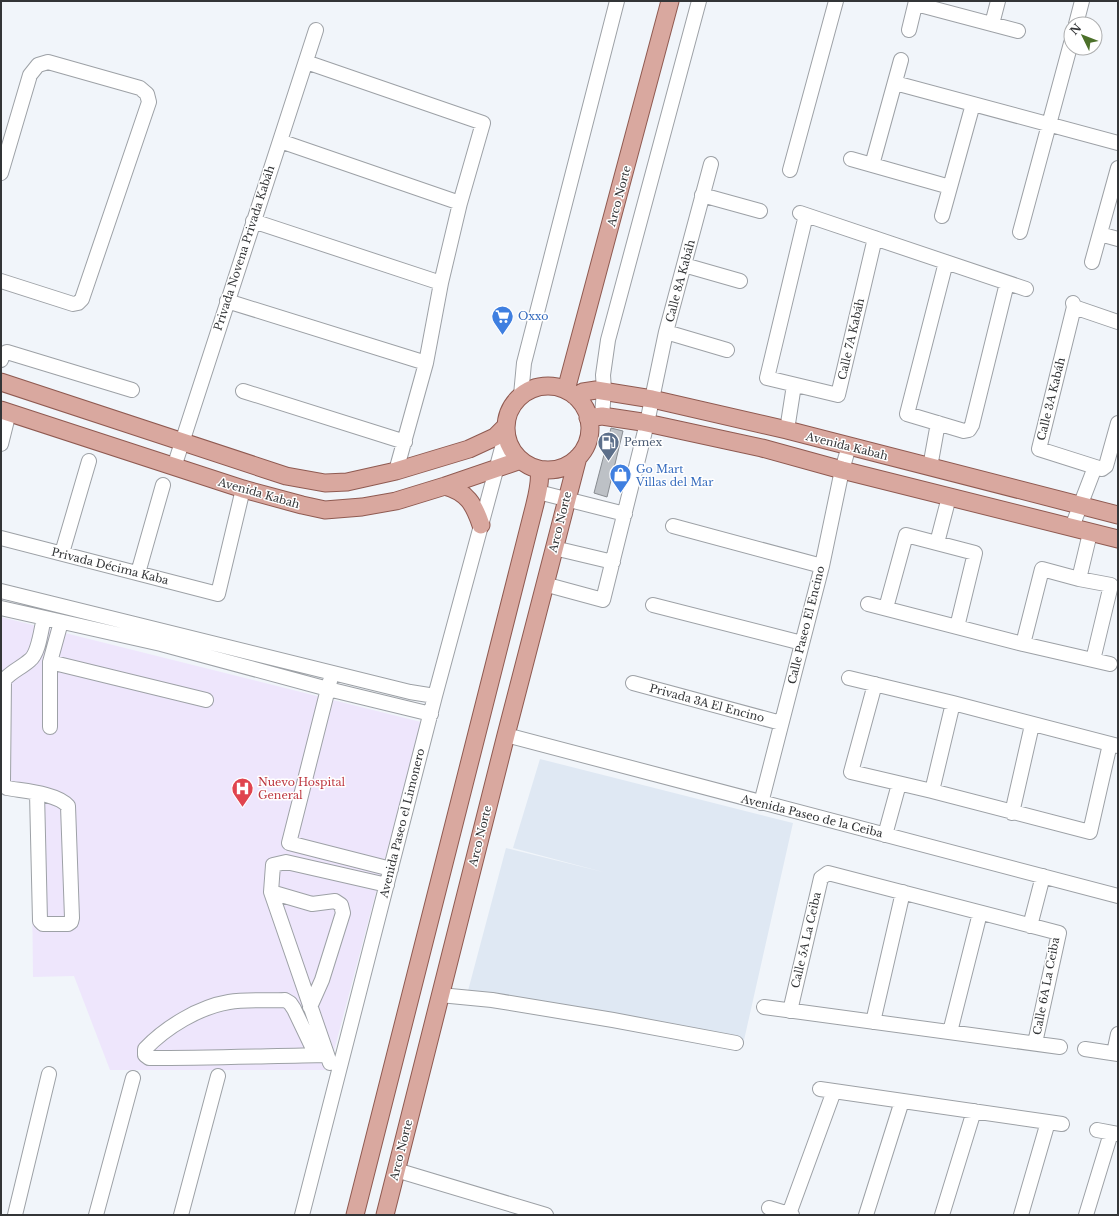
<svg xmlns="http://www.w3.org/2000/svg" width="1119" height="1216" font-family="'Libre Baskerville',serif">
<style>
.built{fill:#dfe8f3}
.medical{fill:#eee6fc}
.building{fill:#bdc1c6;stroke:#888c91}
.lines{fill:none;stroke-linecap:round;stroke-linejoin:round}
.minor-casing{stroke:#9da1a6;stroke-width:16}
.major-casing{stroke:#8f5a51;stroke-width:19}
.minor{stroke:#fff;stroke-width:14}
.major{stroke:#d9a89f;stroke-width:17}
.labels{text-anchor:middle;stroke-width:3;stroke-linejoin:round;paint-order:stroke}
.street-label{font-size:11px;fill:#333537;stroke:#fff}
.shop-label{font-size:11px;fill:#366cbe;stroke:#fff;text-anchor:start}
.service-label{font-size:11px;fill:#4e5e75;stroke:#fff;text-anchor:start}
.health-label{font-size:11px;fill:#be3a42;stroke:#fff;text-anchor:start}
</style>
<rect width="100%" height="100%" fill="#f1f5fa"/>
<path class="built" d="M540,759L793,823L742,1049L465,1002L506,848L603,872L513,848Z"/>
<path class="medical" d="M1,617L421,722L329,1070H110L74,976L33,977L31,796L1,789Z"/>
<path class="building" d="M611,428L623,431L607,497L594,493Z"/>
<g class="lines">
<defs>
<path id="minor" d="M916,4L1018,31
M992,24L998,1
M1076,24L1082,1
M909,30L916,1
M306,62L483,123L460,203L441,283L426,363L396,471
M895,83L1118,143
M280,141L460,203
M851,159L950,187
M872,165L901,60
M790,170L836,1
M1,173L30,75L38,65L48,62L140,88L147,94L149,102L82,299L78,303L73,304L1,281
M702,195L760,211
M800,213L1026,289
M806,215L767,378L838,395L875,238
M942,216L973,104
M253,221L441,283
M1020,232L1071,43
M1100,234L1118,239
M946,262L907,414L964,431L969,430L972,425L1007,283
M1092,262L1118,168
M684,265L740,281
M227,301L426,363
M1073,303L1074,307L1118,322
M1074,307L1039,449L1102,469L1106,466L1118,423
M666,332L727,350
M1,360L3,354L7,352L132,390
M243,391L405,442
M521,395L524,363L617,1
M602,416L604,390L603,375L608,340L699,1
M787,430L794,385
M1,444L9,412
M174,467L316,30
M930,467L938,423
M538,492L625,514
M673,526L822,566
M1072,527L1095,467
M1,538L218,594L243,489
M937,543L949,497
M554,548L613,562
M62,553L89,461
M138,573L163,485
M1079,579L1090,533
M544,584L603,600L647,423L666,332L711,164
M1,591L410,692L435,696
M868,604L1023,644L1110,664
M653,605L802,643
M1,608L161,644L328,689L431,714
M886,608L906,535L975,553L957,627
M1023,644L1042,569L1079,579L1111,585L1093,660
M50,662L206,700
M849,678L953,703L1118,746
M330,681L289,843L391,869
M633,683L781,723
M875,684L851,772L932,791L1090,832L1110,744
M50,727V662L61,622
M506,735L1118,896
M932,791L953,703
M37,793L40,921L43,924H68L71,922L72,918L68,806C57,793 23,791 7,788L4,786L3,782L4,680C12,671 21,668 30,660C39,653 41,629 44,618
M761,803L822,566L842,470L849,446
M1012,813L1032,725
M885,835L899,784
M271,892L312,904L335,901L341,905L343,913L322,980L310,1007
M1030,926L1043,876
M440,995L492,1000L613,1020L736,1043
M764,1007L1060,1047
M790,1011L821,878L828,873L1059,933L1035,1043
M873,1022L903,892
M950,1032L980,913
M1085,1049L1118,1054
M1114,1053L1118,1034
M316,1055L294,1009L290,1003L285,1000C267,1001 246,999 229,1002C199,1007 166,1027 145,1049V1055L149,1058C208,1058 268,1056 327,1055
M330,1063L271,892L273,865L286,862L387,885
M820,1089L1062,1124
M1097,1130L1118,1134
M396,1170L546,1215
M769,1208L792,1215
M789,1214L834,1091
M15,1215L49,1074
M96,1215L133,1078
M181,1215L218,1076
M302,1215L435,696L506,433
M866,1215L902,1101
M942,1215L974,1111
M1021,1215L1048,1122
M1086,1215L1111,1133"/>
<path id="major" d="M1,382L286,476L325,483L347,482L396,471L469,449L495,437L506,426
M506 428a42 42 0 1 1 84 0a42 42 0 1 1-84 0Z
M566,390L670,1
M575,396L583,392L596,390L652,399L787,430L1118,515
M1,410L243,489L302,505L325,510L362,507L396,501L445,486L521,460
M588,418L602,416L642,422L762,448L842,470L1118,539
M445,486C467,492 474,504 481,525
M355,1215L534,508C537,496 541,482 539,469
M385,1215L506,735L578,457"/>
</defs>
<use href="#minor" class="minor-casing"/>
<use href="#major" class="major-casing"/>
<use href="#minor" class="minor"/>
<use href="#major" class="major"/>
</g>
<defs>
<symbol id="supermarket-pin" viewBox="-11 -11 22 30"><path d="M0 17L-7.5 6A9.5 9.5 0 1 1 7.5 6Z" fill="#3f7fe0" stroke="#fff"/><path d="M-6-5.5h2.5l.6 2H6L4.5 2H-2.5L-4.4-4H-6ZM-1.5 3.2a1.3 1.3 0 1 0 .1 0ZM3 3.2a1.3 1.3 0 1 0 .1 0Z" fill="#fff"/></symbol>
<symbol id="fuel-pin" viewBox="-11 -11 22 30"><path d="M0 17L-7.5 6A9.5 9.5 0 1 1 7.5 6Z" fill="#5c6f8a" stroke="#fff"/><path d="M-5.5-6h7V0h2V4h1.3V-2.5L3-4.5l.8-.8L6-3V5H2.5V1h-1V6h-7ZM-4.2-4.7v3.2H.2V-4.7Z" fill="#fff"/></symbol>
<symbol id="shop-pin" viewBox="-11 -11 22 30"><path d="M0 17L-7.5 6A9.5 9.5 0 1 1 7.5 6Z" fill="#3f7fe0" stroke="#fff"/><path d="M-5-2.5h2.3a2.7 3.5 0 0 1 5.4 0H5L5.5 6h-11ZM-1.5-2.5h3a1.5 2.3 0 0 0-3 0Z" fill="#fff"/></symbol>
<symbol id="hospital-pin" viewBox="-11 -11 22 30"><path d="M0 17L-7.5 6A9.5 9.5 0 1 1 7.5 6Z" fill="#e0444e" stroke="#fff"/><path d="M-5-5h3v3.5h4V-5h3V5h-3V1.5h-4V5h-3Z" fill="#fff"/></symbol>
</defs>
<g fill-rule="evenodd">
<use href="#supermarket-pin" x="490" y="304" width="25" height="34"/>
<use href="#fuel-pin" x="596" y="430" width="25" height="34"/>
<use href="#shop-pin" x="608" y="462" width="25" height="34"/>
<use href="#hospital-pin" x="230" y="776" width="25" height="34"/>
</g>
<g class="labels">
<g class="street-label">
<text transform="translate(619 196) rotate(-75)" y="4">Arco Norte</text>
<text transform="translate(244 248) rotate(-72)" y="4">Privada Novena Privada Kabáh</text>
<text transform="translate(680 281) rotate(-75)" y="4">Calle 8A Kabáh</text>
<text transform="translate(851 339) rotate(-77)" y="4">Calle 7A Kabáh</text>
<text transform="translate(1051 399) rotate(-76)" y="4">Calle 3A Kabáh</text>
<text transform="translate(847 446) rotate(14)" y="4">Avenida Kabah</text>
<text transform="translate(259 493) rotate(16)" y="4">Avenida Kabah</text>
<text transform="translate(560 522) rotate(-76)" y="4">Arco Norte</text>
<text transform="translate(110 566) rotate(14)" y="4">Privada Décima Kaba</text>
<text transform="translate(806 625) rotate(-76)" y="4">Calle Paseo El Encino</text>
<text transform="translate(707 703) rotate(15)" y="4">Privada 3A El Encino</text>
<text transform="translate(812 816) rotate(14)" y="4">Avenida Paseo de la Ceiba</text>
<text transform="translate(402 823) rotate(-76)" y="4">Avenida Paseo el Limonero</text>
<text transform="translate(480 836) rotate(-76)" y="4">Arco Norte</text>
<text transform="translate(806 940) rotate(-77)" y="4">Calle 5A La Ceiba</text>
<text transform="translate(1046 986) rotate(-79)" y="4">Calle 6A La Ceiba</text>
<text transform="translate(401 1150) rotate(-76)" y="4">Arco Norte</text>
</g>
<g class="shop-label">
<text x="518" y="320">Oxxo</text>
<text x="636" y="473">Go Mart<tspan x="636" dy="13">Villas del Mar</tspan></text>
</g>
<g class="service-label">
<text x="624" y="446">Pemex</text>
</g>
<g class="health-label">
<text x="258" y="786">Nuevo Hospital<tspan x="258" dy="13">General</tspan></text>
</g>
</g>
<rect width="1119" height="1216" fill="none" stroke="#333537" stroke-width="4"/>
<g transform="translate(1083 36) rotate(313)"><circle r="19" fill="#ffffff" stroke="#adaeaf"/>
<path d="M0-3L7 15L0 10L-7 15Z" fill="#4c702a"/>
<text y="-6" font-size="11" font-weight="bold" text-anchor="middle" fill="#333537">N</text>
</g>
</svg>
